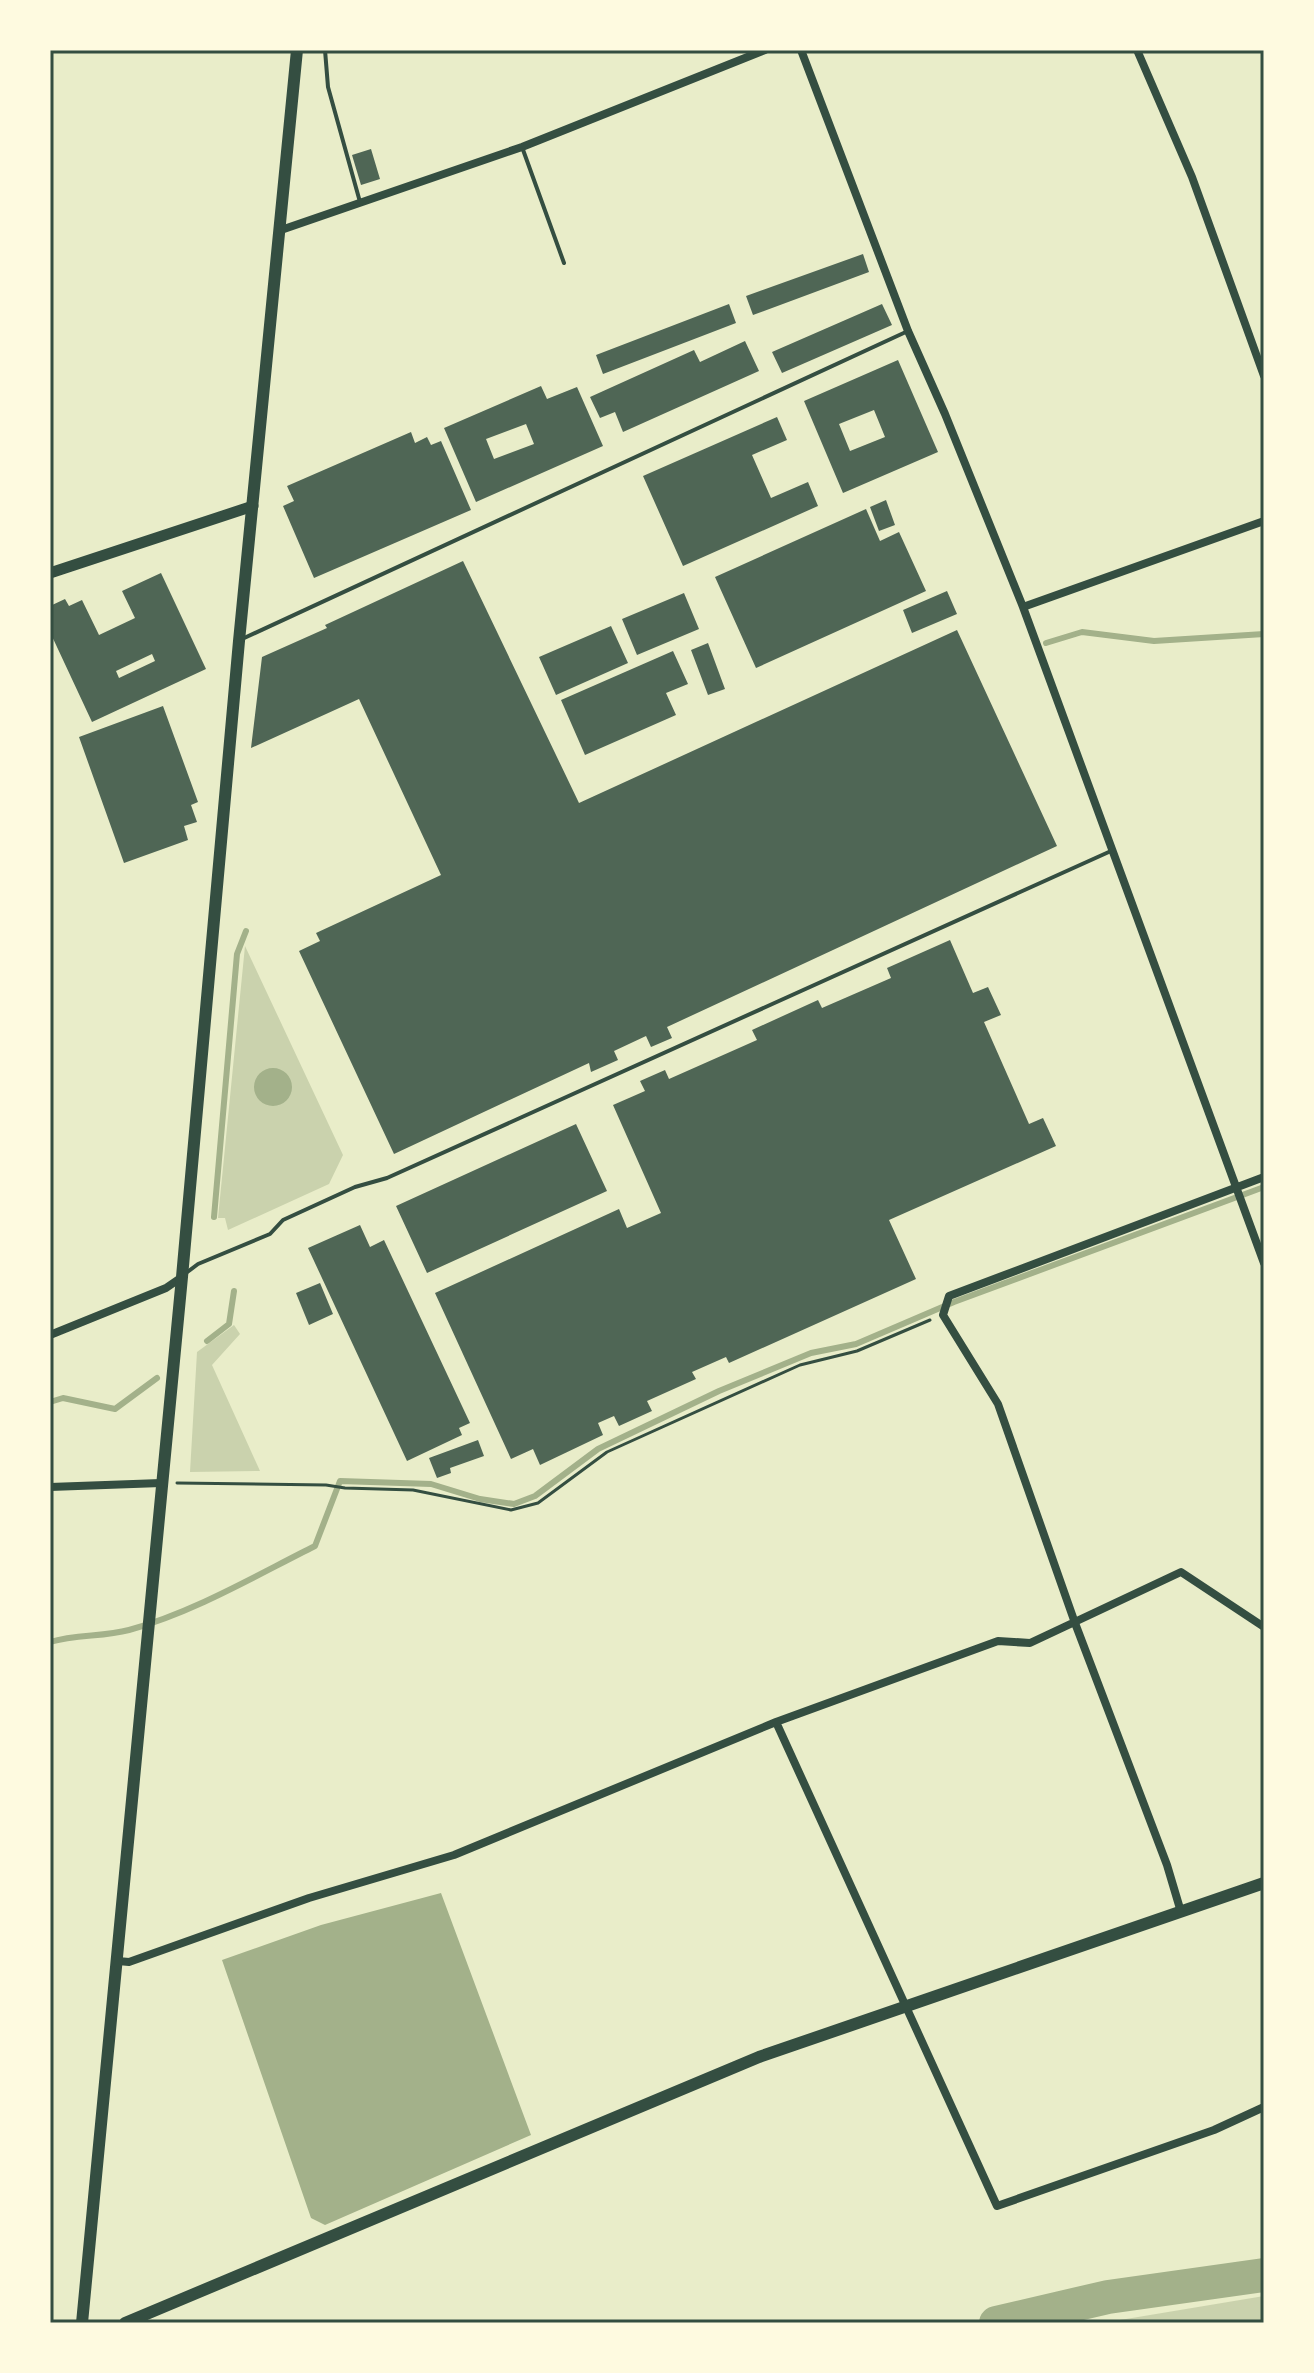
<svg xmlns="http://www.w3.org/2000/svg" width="1314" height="2373" font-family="'PT Sans Narrow',sans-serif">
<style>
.green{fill:#cad2ad}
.water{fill:#a3b18a}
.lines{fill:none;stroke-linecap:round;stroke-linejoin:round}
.stream{stroke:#a3b18a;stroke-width:6}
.river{stroke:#a3b18a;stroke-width:34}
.building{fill:#4f6655;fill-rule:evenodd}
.path{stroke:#344e41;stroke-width:3}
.service{stroke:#344e41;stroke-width:4}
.minor{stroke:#344e41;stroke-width:8}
.tertiary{stroke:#344e41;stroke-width:11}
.secondary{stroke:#344e41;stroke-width:12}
.neatline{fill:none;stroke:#344e41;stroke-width:3}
</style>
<rect width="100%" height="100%" fill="#e9edc9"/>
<path class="green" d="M245,946L343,1155L329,1184L228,1230L225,1218H218Z
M234,1325L240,1334L212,1365L260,1471L190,1472L197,1352Z
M1264,2296V2323H1102Z"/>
<path class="water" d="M254 1087a19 19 0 1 1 38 0a19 19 0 1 1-38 0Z
M441,1893L531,2135L325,2225L311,2218L222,1960L321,1925Z"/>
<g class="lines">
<path class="stream" d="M1046,643L1082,632L1154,641L1264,634
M214,1217L237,954L246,931
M207,1341L229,1324L234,1291
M50,1402L63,1398L115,1409L157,1378
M50,1642C76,1634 103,1637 129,1630C194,1612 255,1576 315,1546L340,1481L431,1484L480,1499L514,1504L535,1496L598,1449L719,1391L811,1353L856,1344L954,1302L1264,1187"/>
<path class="river" d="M996,2323L1108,2297L1264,2275"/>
</g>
<path class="building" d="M371,149L380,179L361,185L352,155Z
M863,254L869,272L753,315L746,296Z
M729,304L736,323L603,374L596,355Z
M882,304L892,325L782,373L772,352Z
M745,341L759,371L623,432L615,412L600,418L590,397L694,350L700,362Z
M898,360L938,452L843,493L804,401ZM874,410L885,437L850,451L839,424Z
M541,386L547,399L577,387L603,446L476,502L444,428ZM526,424L534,444L494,459L486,439Z
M777,417L787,440L752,455L771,498L808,482L818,506L683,566L643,476Z
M411,432L415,443L427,437L431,445L441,441L471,510L314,578L283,506L294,501L287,486Z
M886,500L895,525L879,531L870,507Z
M866,509L880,541L899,532L926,591L756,668L715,577Z
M463,561L579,803L957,630L1057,846L667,1027L672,1038L651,1047L646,1036L614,1051L618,1060L591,1072L589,1063L394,1154L299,951L320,941L316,933L441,875L359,699L251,748L262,657L327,628L325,625Z
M161,573L206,669L92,722L50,632V606L65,599L69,606L82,600L99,635L135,618L122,591ZM152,654L155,661L119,678L116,671Z
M947,591L957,614L912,633L903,610Z
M684,593L699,629L637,655L622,619Z
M611,626L628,663L556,695L539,657Z
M708,643L725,689L708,695L691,650Z
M673,651L688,684L666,693L676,715L585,755L561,700Z
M163,706L198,802L191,805L197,822L184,826L188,840L124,863L79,737Z
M950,940L973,993L988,987L1001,1015L984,1022L1029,1124L1043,1118L1056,1146L889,1220L916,1279L729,1363L726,1357L692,1372L696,1379L647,1401L652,1411L619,1426L614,1416L598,1423L603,1435L540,1465L533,1449L511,1459L435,1293L619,1209L627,1228L661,1213L613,1105L645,1091L640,1081L665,1070L669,1079L757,1040L752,1030L818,1000L822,1008L891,978L887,968Z
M576,1124L607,1191L427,1273L396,1206Z
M360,1225L370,1247L384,1240L470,1423L459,1428L462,1435L407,1461L308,1248Z
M320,1283L333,1314L309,1325L296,1293Z
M478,1440L484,1456L450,1468L451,1473L437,1478L429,1458Z"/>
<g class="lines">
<path class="path" d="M177,1483L326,1485L345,1488L413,1490L511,1510L538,1503L607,1452L800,1365L857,1351L930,1320"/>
<path class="service" d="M325,50L328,87L360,202
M522,147L564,263
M242,639L908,331
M186,1273L198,1264L270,1234L283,1220L355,1187L387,1178L1111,851"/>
<path class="minor" d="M801,50L908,331L945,414L1023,607L1264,1263
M1137,50L1192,177L1264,376
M281,230L522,147L765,50
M1023,607L1264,521
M50,1335L166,1288L182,1277
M50,1487L161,1483
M776,1722L997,2206L1214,2130L1264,2107
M1181,1912L1167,1865L1075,1623L998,1404L943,1315L949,1296L1264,1177
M118,1961L129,1962L309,1898L454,1855L776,1722L998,1641L1030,1643L1181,1572L1264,1627"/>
<path class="tertiary" d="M50,573L253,506"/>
<path class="secondary" d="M82,2323L182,1277L239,641L297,50
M125,2323L759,2057L1264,1883"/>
</g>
<rect width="1314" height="2373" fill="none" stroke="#fefae0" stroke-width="104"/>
<rect x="52" y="52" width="1210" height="2269" class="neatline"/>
</svg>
